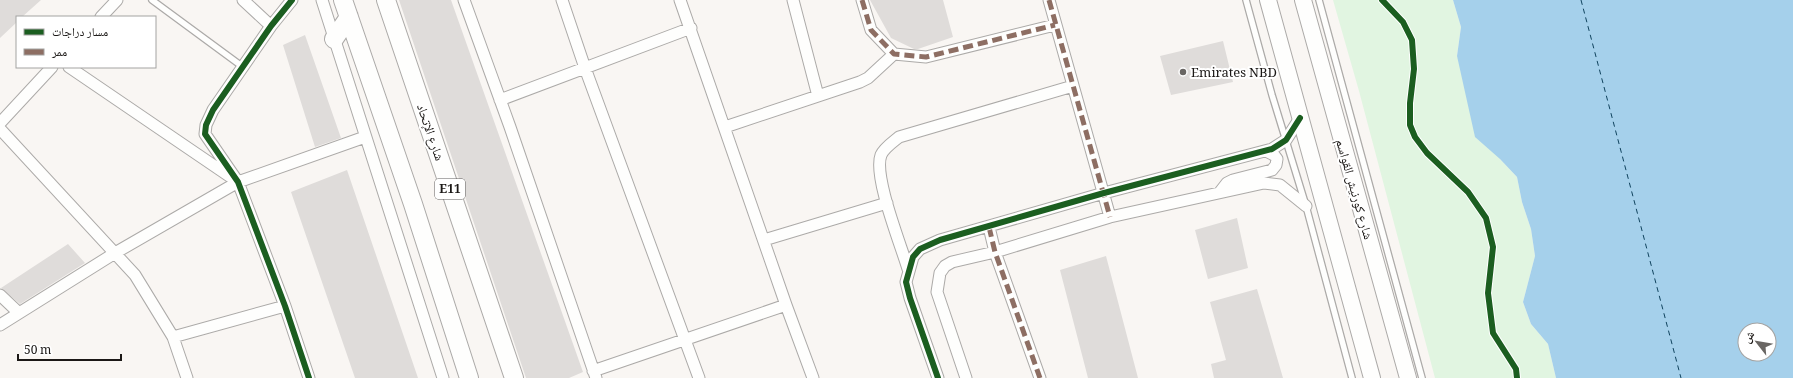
<svg xmlns="http://www.w3.org/2000/svg" width="1793" height="378" font-family="Georgia,'Noto Naskh Arabic',serif">
<style>
.green{fill:#e1f5e1}
.water{fill:#a5d0eb;fill-rule:evenodd}
.lines{fill:none;stroke-linecap:round;stroke-linejoin:round}
.ferry{stroke:#10435e;stroke-width:1;stroke-dasharray:5 4;stroke-linecap:butt}
.building{fill:#dfdcda}
.lane-casing{stroke:#acaaa8;stroke-width:8}
.street-casing{stroke:#acaaa8;stroke-width:13}
.secondary-casing{stroke:#acaaa8;stroke-width:18}
.primary-casing{stroke:#acaaa8;stroke-width:20}
.lane{stroke:#fefefd;stroke-width:5.5}
.street{stroke:#fefefd;stroke-width:11}
.secondary{stroke:#fefefd;stroke-width:16}
.primary{stroke:#fefefd;stroke-width:18}
.quiet{stroke:#8d6e63;stroke-width:5;stroke-dasharray:10 5;stroke-linecap:butt}
.cycleway-casing{stroke:#fff;stroke-width:8}
.cycleway{stroke:#1b5e20;stroke-width:6}
.poi-dot{fill:#696663;stroke:#fff;stroke-width:1.5}
.labels{text-anchor:middle;stroke-width:4;stroke-linejoin:round;paint-order:stroke}
.shield{fill:#fff;stroke:#5f5d5c;stroke-width:1}
.shield-label{font-size:12px;font-weight:bold;fill:#1b1816}
.poi-label{font-size:13px;fill:#1b1816;stroke:#fff;text-anchor:start}
.street-label{font-size:13px;fill:#1b1816;stroke:#fff}
</style>
<rect width="100%" height="100%" fill="#f9f6f3"/>
<path class="green" d="M1333,0H1453L1461,27L1457,56L1500,159L1517,177L1522,202L1531,229L1535,256L1523,302L1531,324L1548,344L1556,378H1435L1359,91Z"/>
<path class="water" d="M1453,0H1793V378H1556L1548,344L1531,324L1523,302L1535,256L1531,229L1522,202L1517,177L1500,159L1475,137L1457,56L1461,27ZM1745,330H1769V354H1745Z"/>
<g class="lines">
<path class="ferry" d="M1581,0L1681,378"/>
</g>
<path class="building" d="M0,0H41L22,17H17V22L0,38Z
M399,0H451L583,372L569,378H526Z
M870,0H943L953,37L918,49H914L891,38Z
M305,35L341,138L315,147L283,45Z
M1223,41L1233,82L1171,95L1160,56Z
M347,170L418,378H355L291,192Z
M1237,218L1248,268L1208,279L1195,230Z
M68,244L85,263L20,304L1,288Z
M1106,256L1138,378H1088L1060,270Z
M1257,289L1283,378H1214L1211,364L1226,360L1210,302Z"/>
<g class="lines">
<defs>
<path id="lane" d="M152,0L243,67
M1246,0L1272,95L1306,206L1352,378
M1319,0L1422,378"/>
<path id="street" d="M243,0L271,26
M292,0L271,26L213,110L206,125L205,134L238,182L285,306L309,378
M322,0L443,378
M464,0L510,127L596,378
M562,0L585,68L699,378
M680,0L786,305L813,378
M793,0L818,96
M862,0L871,30L894,54L926,57L1055,25
M1049,0L1110,217
M101,17L117,0
M69,67L232,178
M500,100L691,28
M0,123L52,67
M725,127L860,82L868,78L894,54
M0,129L135,275L173,337L187,378
M1220,192L1227,183L1233,180L1272,170L1276,165L1277,159L1274,155L1266,151
M989,227L995,252L1040,378
M764,240L887,203
M908,269C901,245 873,176 881,155C884,148 893,142 899,137L1073,86
M0,295L19,313
M0,325L115,253L238,182L365,137
M173,337L285,306
M593,371L786,305
M938,378L910,298L906,282L913,257L920,249L940,240L1104,193L1272,149L1286,140L1300,118
M966,378L937,292L940,273L945,266L952,262L995,252L1110,217L1264,183L1280,185L1306,206"/>
<path id="secondary" d="M1268,0L1372,378
M1303,0L1408,378"/>
<path id="primary" d="M343,0L413,204L469,378
M386,0L514,378
M334,39L349,17"/>
</defs>
<use href="#lane" class="lane-casing"/>
<use href="#street" class="street-casing"/>
<use href="#secondary" class="secondary-casing"/>
<use href="#primary" class="primary-casing"/>
<use href="#lane" class="lane"/>
<use href="#street" class="street"/>
<use href="#secondary" class="secondary"/>
<use href="#primary" class="primary"/>
<path class="quiet" d="M862,0L871,30L894,54L926,57L1055,25
M1049,0L1110,217
M989,227L995,252L1040,378"/>
<defs>
<path id="cycleway" d="M292,0L271,26L213,110L206,125L205,134L238,182L285,306L309,378
M1382,0L1403,22L1412,40L1414,69L1410,103V125L1415,137L1427,153L1468,192L1486,218L1493,247L1488,293L1493,333L1516,369L1517,378
M938,378L910,298L906,282L913,257L920,249L940,240L1104,193L1272,149L1286,140L1300,118"/>
</defs>
<use href="#cycleway" class="cycleway-casing"/>
<use href="#cycleway" class="cycleway"/>
</g>
<circle class="poi-dot" cx="1183" cy="72" r="4"/>
<g class="labels">
<rect class="shield" x="435" y="179" width="30" height="20" rx="3"/>
<g class="shield-label">
<text x="450" y="193">E11</text>
</g>
<g class="poi-label">
<text x="1191" y="77">Emirates NBD</text>
</g>
<g class="street-label">
<text transform="translate(431 132) rotate(71)" y="5">شارع الإتحاد</text>
<text transform="translate(1355 189) rotate(74)" y="5">شارع كورنيش القواسم</text>
</g>
</g>
<rect x="16" y="16" width="140" height="52" fill="#ffffff" stroke="#a4a3a2"/>
<rect x="24" y="29" width="20" height="6" fill="#1b5e20" stroke="#a4a3a2"/>
<text x="52" y="36" font-size="12" fill="#1b1816">مسار دراجات</text>
<rect x="24" y="49" width="20" height="6" fill="#8d6e63" stroke="#a4a3a2"/>
<text x="52" y="56" font-size="12" fill="#1b1816">ممر</text>
<g transform="translate(1757 342) rotate(301)"><circle r="19" fill="#ffffff" stroke="#a4a3a2"/>
<path d="M0-3L7 15L0 10L-7 15Z" fill="#696663"/>
<text y="-6" font-size="11" font-weight="bold" text-anchor="middle" fill="#1b1816">ش</text>
</g>
<path d="M18 354v6h103v-6" fill="none" stroke="#1b1816" stroke-width="2"/>
<text x="24" y="354" font-size="12" fill="#1b1816" stroke="#ffffff" stroke-width="3" paint-order="stroke">50 m</text>
</svg>
